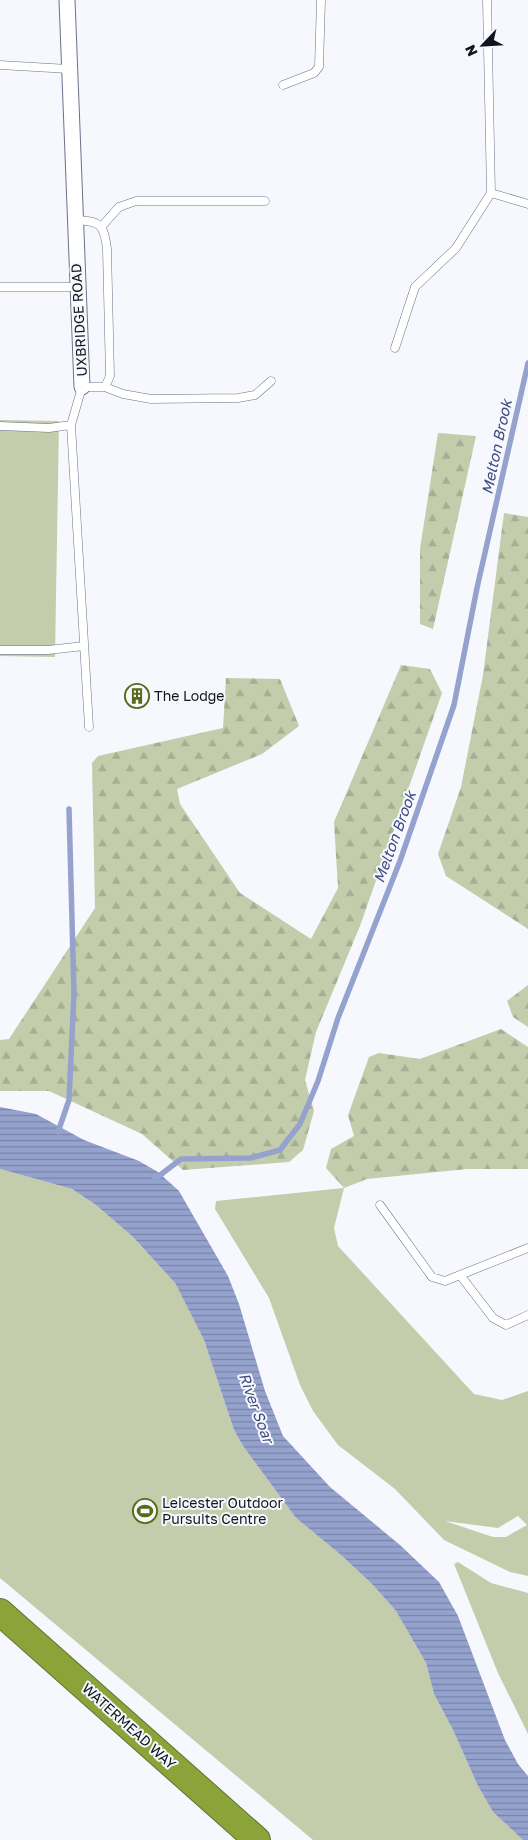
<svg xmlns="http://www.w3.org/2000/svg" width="528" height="1840" font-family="'Golos Text',sans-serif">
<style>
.green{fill:#c3cdab;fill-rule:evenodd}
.forest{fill:url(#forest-firs)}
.water{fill:url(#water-rules)}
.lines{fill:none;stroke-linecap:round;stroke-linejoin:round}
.stream{stroke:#95a2cd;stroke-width:5.5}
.lane-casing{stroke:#6a728b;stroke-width:9}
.street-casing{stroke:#6a728b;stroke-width:17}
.highway-casing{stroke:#607230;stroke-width:28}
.lane{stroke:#fff;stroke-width:8}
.street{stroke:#fff;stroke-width:15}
.highway{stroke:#8ba439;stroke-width:26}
.labels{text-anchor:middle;stroke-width:4;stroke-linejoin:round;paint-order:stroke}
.street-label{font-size:14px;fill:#11141e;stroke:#f6f8fe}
.poi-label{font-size:14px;fill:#11141e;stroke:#f6f8fe;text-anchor:start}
.water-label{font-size:15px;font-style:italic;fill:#3b4981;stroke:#f6f8fe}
</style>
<defs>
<pattern id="forest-firs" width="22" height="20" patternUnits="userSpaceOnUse" patternTransform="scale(1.25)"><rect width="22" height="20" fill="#c3cdab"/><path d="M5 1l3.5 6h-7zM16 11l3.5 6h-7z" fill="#a6af93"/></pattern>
<pattern id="water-rules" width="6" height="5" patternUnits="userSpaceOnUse" patternTransform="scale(1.25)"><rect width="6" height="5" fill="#95a2cd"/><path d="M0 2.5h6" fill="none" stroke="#7883a6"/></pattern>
</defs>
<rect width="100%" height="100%" fill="#f6f8fe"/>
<path class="green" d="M0,420L59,421L55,657L0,656Z
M0,1169L72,1189L96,1205L133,1237L175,1283L204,1340L234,1430L243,1446L296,1518L341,1555L373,1585L396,1611L426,1663L434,1694L453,1730L478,1786L493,1812L523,1840H313L0,1578Z
M344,1188L334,1228L338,1246L474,1394L502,1400L528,1391V1576L510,1572L444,1540L395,1489L338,1445L313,1411L300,1385L269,1298L215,1209L216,1201ZM518,1516L527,1525L506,1537H493L445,1521L498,1528Z
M458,1562L491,1583L528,1593V1734L498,1673L454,1564Z"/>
<path class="forest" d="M438,433L476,436L433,629L420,624V549Z
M504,513L528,517V929L446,876L438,854L461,787L483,675Z
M401,665L430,669L442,693L360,926L316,1032L305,1080L314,1111L303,1150L289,1162L183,1170L142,1134L49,1091H0V1040L9,1039L95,908L92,763L98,756L223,728L226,678L280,679L299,726L262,754L177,789L180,804L240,893L311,939L338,888L334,822Z
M528,985V1027L513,1017L507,1001Z
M501,1029L528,1047V1169H467L367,1179L344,1188L326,1168L331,1149L354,1136L348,1115L369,1057L379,1053L420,1059Z"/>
<path class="water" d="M0,1107L36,1114L84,1140L139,1161L158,1172L179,1191L228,1276L239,1304L265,1391L283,1436L330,1487L400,1545L439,1582L458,1616L505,1740L518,1764L528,1776V1840H523L493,1812L478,1786L453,1730L434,1694L426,1663L396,1611L373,1585L341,1555L296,1518L243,1446L234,1430L204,1340L175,1283L133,1237L96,1205L72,1189L0,1169Z"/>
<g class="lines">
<path class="stream" d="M58,1132L69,1100L74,993L69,809
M154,1177L159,1176L181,1159L251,1158L280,1150L300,1124L318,1081L338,1018L400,861L454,705L477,588L528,363"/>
<defs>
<path id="lane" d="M487,0L491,193L528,204
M0,65L69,69
M283,85L314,73L319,67L321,0
M74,220C99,221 104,223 107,249L110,376L105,387H82L71,425L89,727
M102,226L119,207L136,201H265
M0,287H77
M395,348L415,287L456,248L491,193
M105,387L123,394L151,399L238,398L255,395L271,381
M0,426L49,428L71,425
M0,650H48L84,646
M380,1205L432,1277L445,1281L528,1248
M460,1275L493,1318L506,1325L528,1315"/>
<path id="street" d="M67,0L82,387"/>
<path id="highway" d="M0,1612L257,1840"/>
</defs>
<use href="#lane" class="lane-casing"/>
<use href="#street" class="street-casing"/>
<use href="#highway" class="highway-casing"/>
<use href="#lane" class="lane"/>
<use href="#street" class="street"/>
<use href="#highway" class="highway"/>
</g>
<defs>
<symbol id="building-ring" viewBox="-11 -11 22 22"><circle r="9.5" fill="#f6f8fe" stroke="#586a16" stroke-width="1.5"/><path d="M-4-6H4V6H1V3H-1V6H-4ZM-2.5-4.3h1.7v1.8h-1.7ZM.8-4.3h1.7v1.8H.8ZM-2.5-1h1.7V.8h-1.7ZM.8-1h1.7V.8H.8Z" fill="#586a16"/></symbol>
<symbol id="stadium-ring" viewBox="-11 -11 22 22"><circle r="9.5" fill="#f6f8fe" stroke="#586a16" stroke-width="1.5"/><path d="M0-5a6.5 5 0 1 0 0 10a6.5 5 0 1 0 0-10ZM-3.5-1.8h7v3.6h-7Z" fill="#586a16"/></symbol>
</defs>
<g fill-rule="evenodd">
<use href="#building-ring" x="123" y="682" width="28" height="28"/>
<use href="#stadium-ring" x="131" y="1497" width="28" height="28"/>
</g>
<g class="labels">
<g class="street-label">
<text transform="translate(79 320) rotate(-93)" y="5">UXBRIDGE ROAD</text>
<text transform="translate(129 1726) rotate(42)" y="5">WATERMEAD WAY</text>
</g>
<g class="poi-label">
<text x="154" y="701">The Lodge</text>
<text x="162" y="1508">Leicester Outdoor<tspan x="162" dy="16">Pursuits Centre</tspan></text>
</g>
<g class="water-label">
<text transform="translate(497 447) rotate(-78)" y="5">Melton Brook</text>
<text transform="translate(395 837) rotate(-70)" y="5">Melton Brook</text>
<text transform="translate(256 1408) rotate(70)" y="5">River Soar</text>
</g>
</g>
<g transform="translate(483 45) rotate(245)" stroke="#f6f8fe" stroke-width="4" paint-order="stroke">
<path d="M0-4L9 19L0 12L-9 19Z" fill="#11141e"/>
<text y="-8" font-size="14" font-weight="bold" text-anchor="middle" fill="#11141e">N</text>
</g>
</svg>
